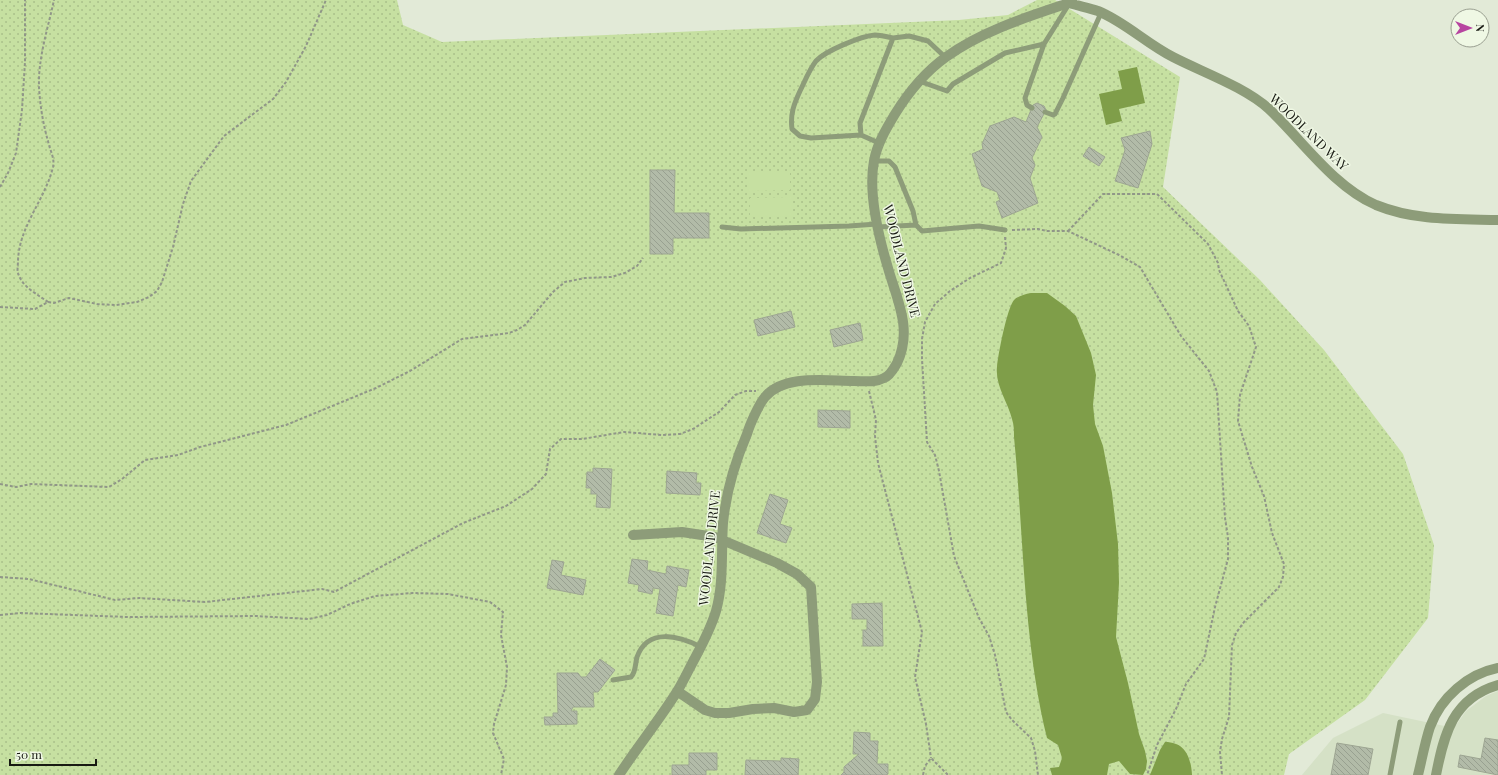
<svg xmlns="http://www.w3.org/2000/svg" width="1498" height="775" font-family="'Playfair Display',serif">
<style>
.built{fill:#d5e1c6}
.grass{fill:url(#grass-dots)}
.pitch{fill:#c6e0a1}
.water{fill:#7f9e49}
.building{fill:url(#building-back-hatch);stroke:#9da592}
.lines{fill:none;stroke-linecap:round;stroke-linejoin:round}
.path{stroke:#909688;stroke-width:2;stroke-dasharray:3 2;stroke-linecap:butt}
.lane{stroke:#8d9c79;stroke-width:5}
.street{stroke:#8d9c79;stroke-width:10}
.labels{text-anchor:middle;stroke-width:3;stroke-linejoin:round;paint-order:stroke}
.street-label{font-size:13px;fill:#181a13;stroke:#eff8e4}
</style>
<defs>
<pattern id="grass-dots" width="8" height="8" patternUnits="userSpaceOnUse"><rect width="8" height="8" fill="#c6e0a1"/><path d="M2 2h.1M6 6h.1" fill="none" stroke="#a9c08a" stroke-width="1.8" stroke-linecap="round"/></pattern>
<pattern id="building-back-hatch" width="6" height="6" patternUnits="userSpaceOnUse"><rect width="6" height="6" fill="#b2bba8"/><path d="M-1 5l2 2M0 0l6 6M5-1l2 2" fill="none" stroke="#98a090"/></pattern>
</defs>
<rect width="100%" height="100%" fill="#e2ead7"/>
<path class="built" d="M1498,691V775H1302L1333,738L1383,713L1454,728L1466,711L1486,696Z"/>
<path class="grass" d="M0,0H397L403,25L442,42L959,20L1008,15L1037,0H1055L1180,77L1163,187L1260,280L1324,350L1403,454L1434,545L1428,618L1365,700L1289,754L1284,775H0Z"/>
<path class="pitch" d="M790,171V190L749,191V172Z
M791,197V216L750,217V198Z"/>
<path class="water" d="M1137,67L1145,103L1119,109L1122,121L1106,125L1099,94L1122,89L1118,71Z
M1031,293H1047L1065,306L1076,316L1091,353L1096,375L1093,405L1095,424L1103,446L1112,493L1118,544L1119,583L1116,637L1128,683L1139,734L1145,751L1147,761L1146,769L1143,775L1130,774L1119,761L1109,764L1107,775H1052L1050,768L1059,767L1062,758L1058,745L1047,738C1023,640 1024,538 1014,437C1014,431 1014,425 1012,419C1008,402 995,386 997,367C998,355 1007,308 1014,300C1018,296 1025,294 1031,293Z
M1165,742C1185,742 1191,757 1192,775H1150L1160,750Z"/>
<path class="building" d="M1037,103L1044,106L1046,110L1037,127L1042,137L1032,158L1035,165L1030,178L1038,203L1002,218L996,202L1000,200L997,192L982,186L972,154L983,149L982,144L990,126L1014,117L1026,122L1033,105Z
M1150,131L1152,144L1138,188L1115,181L1125,150L1121,138Z
M1089,147L1105,157L1099,166L1083,156Z
M650,170H675L674,213H709V238H673V254H650Z
M791,311L795,327L758,336L754,320Z
M860,323L863,340L834,347L830,330Z
M818,410L850,411V428L818,427Z
M593,468L612,469L610,508L596,507L597,494H591V488H586L587,472H593Z
M667,471L697,473L696,483H701L700,495L666,493Z
M770,494L788,500L780,524L792,528L786,543L757,533Z
M632,559L648,561L647,570L666,574L667,566L689,570L686,587L678,585L673,616L656,613L660,589L653,588L652,594L638,591L639,585L628,583Z
M552,560L564,562L561,575L586,580L583,595L547,588Z
M882,603L883,646H863V630H867V619H852V604Z
M600,659L615,670L598,692H593L594,707H573L571,711H577V724L545,725L544,717H553V713H558L557,673H578L581,677H586Z
M854,732L870,733V741H878L877,764H888V774L886,775H841L844,772V767L859,754H853Z
M1485,738L1498,740V775L1458,767L1460,755L1481,759Z
M1337,743L1373,749L1368,775H1331Z
M689,753H717V770H706V775H672V765H689Z
M781,758L799,759L798,775H745L746,760L781,761Z"/>
<g class="lines">
<path class="path" d="M0,187L8,173L16,153L22,110L25,62V0
M1012,230L1038,229L1047,231H1068L1119,255L1140,267L1181,336L1209,371L1217,392L1225,518L1228,537V559L1215,607L1204,659L1186,684L1176,709L1157,745L1147,775
M1068,231L1103,194H1157L1208,244L1218,263L1219,270L1238,311L1249,326L1256,347L1240,395L1238,421L1252,467L1264,496L1272,533L1284,564L1283,577L1279,587L1244,622L1236,633L1232,645L1229,717L1222,739L1220,752L1222,775
M1005,237L1006,248L1001,263L970,278L950,291L935,304L925,322L922,339V359L927,442L935,455L939,471L954,556L979,618L989,636L995,655L1006,712L1012,720L1031,738L1035,751L1038,775
M48,302C37,294 22,287 18,273C17,270 18,265 18,261C19,226 45,200 53,167C55,158 50,151 48,141C43,124 40,105 39,87C38,58 48,28 54,0
M0,307L35,309L48,302L54,303L69,298L97,304L116,305L137,302L149,297L157,291L162,282L173,247L183,204L191,181L224,136L273,99L286,82L306,46L326,0
M869,391L876,420L875,436L878,463L922,632L915,677L926,724L931,758
M0,484L16,487L31,484L109,487L122,479L145,460L178,455L200,447L286,425L376,388L410,371L462,339L509,333L517,330L525,325L553,292L565,282L585,278L611,277L625,273L637,266L643,258
M0,577L29,579L115,600L139,598L205,602L322,589L334,592L463,523L506,506L532,489L546,474L550,449L561,439H582L624,432L662,435L680,434L693,429L719,412L735,395L746,391H756
M0,615L20,613L128,617L256,616L309,619L327,615L350,604L375,596L413,593L448,594L490,602L503,612L501,635L507,667L506,685L494,724L493,733L504,759L501,775
M923,775L925,766L931,758L948,775"/>
<path class="lane" d="M919,81L947,91L953,84L1005,53L1044,44L1069,4
M1032,108L1027,105L1025,98L1044,44
M1045,112L1053,115L1055,114L1063,98L1101,13
M861,135L811,138L800,136L792,129C790,114 794,104 800,91C805,81 809,70 816,61C825,51 861,36 875,35C881,35 887,37 893,38
M879,143L861,135L860,123L893,38L909,36L928,41L945,57
M874,161H889L895,167L913,211L916,225L922,231L979,226L1005,230
M722,227L741,229L849,226L877,224
M878,227L916,225
M613,680L631,677C636,672 635,664 637,657C648,627 679,636 701,647
M1390,775L1400,722"/>
<path class="street" d="M1069,3C1079,6 1089,8 1098,11C1125,22 1147,44 1173,57C1202,72 1245,87 1269,109C1302,140 1333,186 1376,205C1415,221 1457,219 1498,220
M633,535L682,532L715,537L777,563L797,574L811,587L817,682L815,699L807,710L794,712L774,708L753,709L729,713H715L705,710L677,691
M619,775C638,746 660,719 678,690C684,680 689,669 695,658C703,643 711,628 716,611C724,582 721,553 723,523C726,492 735,462 747,434C750,424 759,404 765,397C784,374 827,381 854,381C864,381 875,383 884,378C890,376 894,368 897,363C913,330 897,300 888,268C879,238 868,192 874,161C877,144 886,129 895,114C908,93 925,72 946,57C982,31 1027,17 1069,3L1072,0
M1418,775C1422,759 1425,742 1430,727C1441,697 1468,674 1498,668
M1436,775C1444,734 1453,698 1498,685"/>
</g>
<g class="labels">
<g class="street-label">
<text transform="translate(1309 132) rotate(44)" y="5">WOODLAND WAY</text>
<text transform="translate(902 261) rotate(76)" y="5">WOODLAND DRIVE</text>
<text transform="translate(709 548) rotate(-84)" y="5">WOODLAND DRIVE</text>
</g>
</g>
<g transform="translate(1470 28) rotate(90)"><circle r="19" fill="#eff8e4" stroke="#999f90"/>
<path d="M0-3L7 15L0 10L-7 15Z" fill="#b745a0"/>
<text y="-6" font-size="11" font-weight="bold" text-anchor="middle" fill="#181a13">N</text>
</g>
<path d="M10 759v6h86v-6" fill="none" stroke="#181a13" stroke-width="2"/>
<text x="16" y="759" font-size="12" fill="#181a13" stroke="#eff8e4" stroke-width="3" paint-order="stroke">50 m</text>
</svg>
